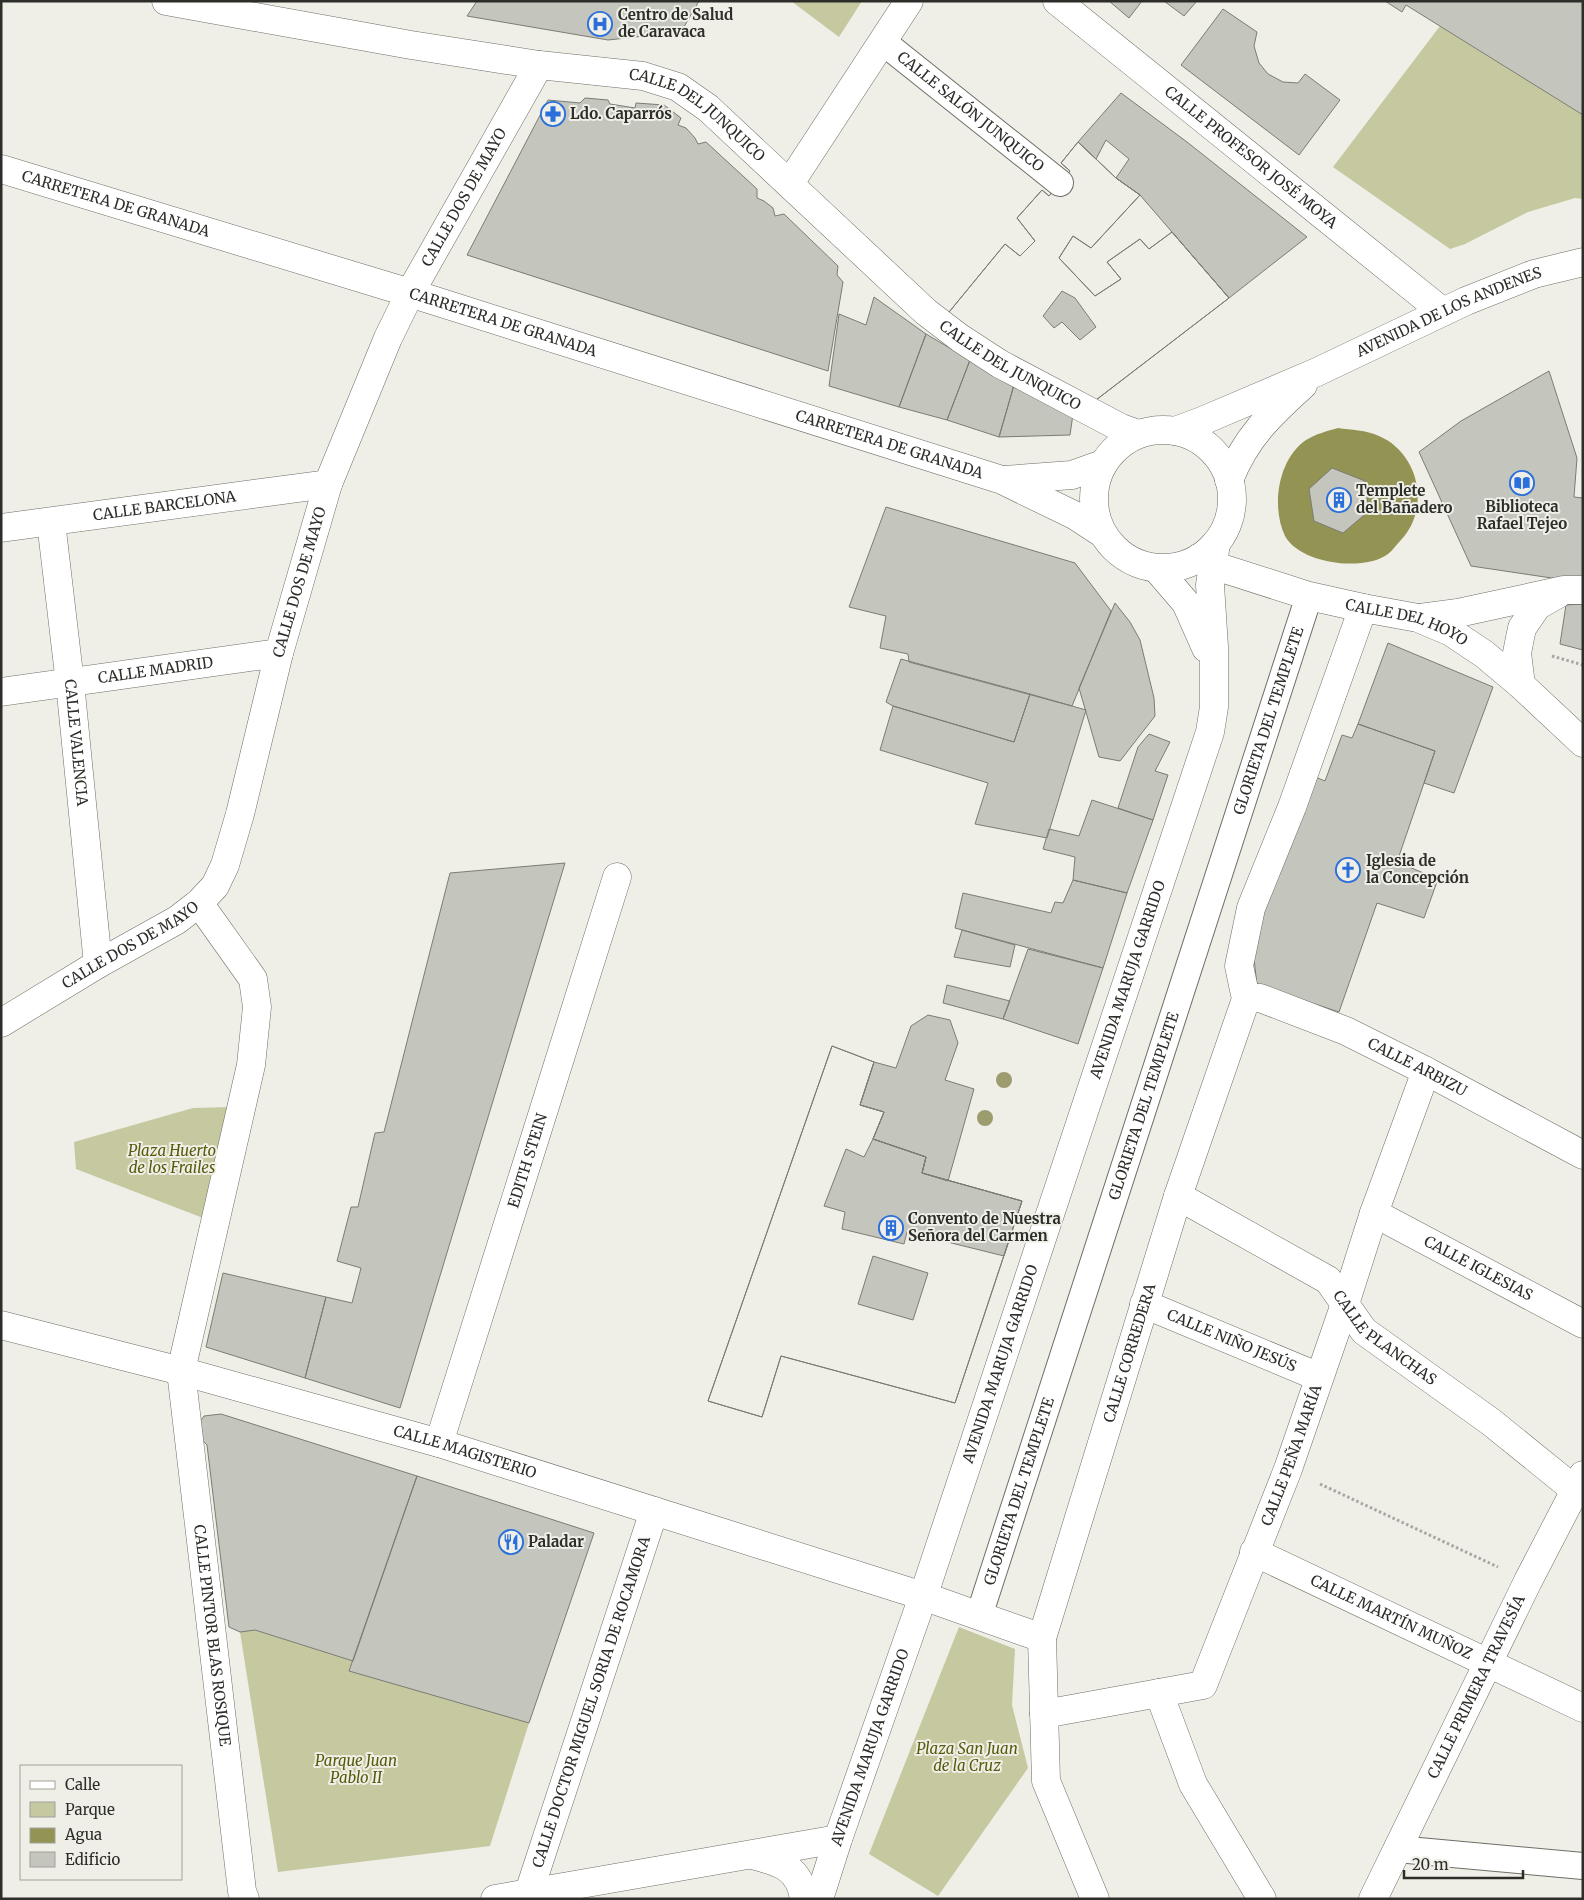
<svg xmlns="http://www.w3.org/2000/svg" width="1584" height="1900" font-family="Merriweather,serif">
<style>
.green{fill:#c6c8a0}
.water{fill:#939454}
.building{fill:#c4c5bd;stroke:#7b7c74;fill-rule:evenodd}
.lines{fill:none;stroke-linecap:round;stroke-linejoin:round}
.pedestrian-casing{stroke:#6e6e67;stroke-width:28}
.minor-casing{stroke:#6e6e67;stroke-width:29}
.secondary-casing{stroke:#6e6e67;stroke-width:29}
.path{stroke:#a7a7a1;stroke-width:3;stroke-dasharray:2.5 2.5;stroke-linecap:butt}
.pedestrian{stroke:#fff;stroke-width:26}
.minor{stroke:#fff;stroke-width:28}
.secondary{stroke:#fff;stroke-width:28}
.tree{fill:#9c9c6e}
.labels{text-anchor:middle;stroke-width:4;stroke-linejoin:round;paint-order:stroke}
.poi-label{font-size:15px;font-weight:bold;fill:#2d2d2a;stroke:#efefe7;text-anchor:start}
.street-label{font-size:15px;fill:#2d2d2a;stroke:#efefe7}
.park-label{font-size:15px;font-style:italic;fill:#59590b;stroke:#efefe7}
</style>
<rect width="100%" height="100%" fill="#efefe7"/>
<path class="green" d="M791,1H862L839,37Z
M1440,26L1583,115V199L1575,198L1528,212L1465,244L1450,249L1333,167Z
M230,1107L203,1218L76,1169L74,1142L193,1108Z
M959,1627L1015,1649L1012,1705L1028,1768L938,1896L869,1854Z
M255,1630L353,1661L529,1723L490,1846L278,1872L240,1632Z"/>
<path class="water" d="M1338,428C1351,430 1366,430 1379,436C1419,453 1431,508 1401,540C1397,544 1393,550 1388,554C1364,572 1300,564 1285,536C1271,507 1278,459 1306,440C1316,434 1327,431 1338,428Z"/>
<path class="building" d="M477,1H699L681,32L608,40L467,16Z
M1109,1H1142L1129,18Z
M1164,1H1197L1184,16Z
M1385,1H1583V115L1406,5L1402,12Z
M1223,9L1257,32L1254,46L1259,63L1268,74L1283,82L1298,83L1305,74L1340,100L1299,155L1181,65Z
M1121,93L1187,142L1307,237L1229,298L1140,195L1116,178L1129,159L1106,140L1096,159L1078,142Z
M585,98L608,100L610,104L635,108L636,103L664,105L681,118L678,125L686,128L695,138L698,144L706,142L757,189V198L764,201L773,208L775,216L784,214L838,266L837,275L843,282L828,371L467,255L548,100L580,103Z
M1078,142L1116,178L1140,195L1091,248L1073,236L1059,258L1095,296L1121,279L1107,262L1140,239L1149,249L1172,232L1229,298L1096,400L1009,359L945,317L1005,244L1020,256L1035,241L1017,218L1042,190L1049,196L1070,171L1061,163ZM1062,291L1075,298L1096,327L1080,340L1062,322L1054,328L1043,316Z
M1078,142L1116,178L1140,195L1091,248L1073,236L1059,258L1095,296L1121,279L1107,262L1140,239L1149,249L1172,232L1229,298L1096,400L1009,359L945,317L1005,244L1020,256L1035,241L1017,218L1042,190L1049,196L1070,171L1061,163Z
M874,297L926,334L899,407L829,386L839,314L866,325Z
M926,334L970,360L947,420L899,407Z
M970,360L1014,385L999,437L947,420Z
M1549,371L1577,458L1574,497L1583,498V580H1565L1471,566L1419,452L1461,421Z
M1014,385L1073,414L1070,435L999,437Z
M1332,468L1365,481L1369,511L1343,533L1314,521L1309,489Z
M886,507L1075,563L1111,611L1072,706L909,662L908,654L880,648L886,616L849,607Z
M1115,603L1130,622L1140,640L1154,698L1155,716L1120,761L1099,757L1079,688Z
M1583,604V650L1560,644L1566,605Z
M1388,643L1493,687L1454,793L1424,783L1435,751L1358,724Z
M901,659L1030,694L1014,742L893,706L886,702Z
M1030,694L1086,710L1047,838L975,824L988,783L880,750L893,706L1014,742Z
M1358,724L1435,751L1397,862L1438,879L1424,918L1377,903L1339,1012L1257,985L1252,941L1313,776L1325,781L1342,735L1352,738Z
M1149,734L1170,742L1155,771L1168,775L1153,820L1118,808L1138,747Z
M1092,800L1153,820L1127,893L1073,880L1075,857L1043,849L1049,829L1079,836Z
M565,863L400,1408L305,1378L326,1297L352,1303L361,1268L337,1261L351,1207H358L375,1133L384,1132L450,873Z
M1073,880L1127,893L1103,968L955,928L963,893L1051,913L1055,902L1063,903Z
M962,930L1015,945L1010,967L954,957Z
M1028,949L1103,968L1078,1044L1003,1019Z
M947,985L1010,1001L1003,1019L943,1003Z
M928,1015L950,1020L958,1043L945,1080L974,1089L948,1181L922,1173L926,1157L873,1139L884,1112L860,1105L874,1062L896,1068L911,1026Z
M832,1046L874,1062L860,1105L884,1112L873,1139L926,1157L922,1173L1022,1201L955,1403L781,1356L762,1417L708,1401ZM873,1256L928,1273L913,1320L858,1304Z
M832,1046L874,1062L860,1105L884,1112L873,1139L926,1157L922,1173L1022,1201L955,1403L781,1356L762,1417L708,1401Z
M873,1139L926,1157L922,1173L1022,1201L1004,1256L907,1232L904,1244L842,1229L845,1212L824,1206L846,1149L864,1157Z
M223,1273L326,1297L305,1378L206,1347Z
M221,1414L417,1476L353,1661L255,1630L240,1632L229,1627L207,1445L198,1436L197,1425L204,1416Z
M417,1476L594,1533L529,1723L349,1671Z"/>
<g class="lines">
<defs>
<g id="pedestrian">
<path id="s1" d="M883,42L1060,183"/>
<path id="s2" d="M979,1616L1309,596"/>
<path d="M1397,1849L1583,1866"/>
</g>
<g id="minor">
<path id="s3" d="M166,1L411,45L539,65L643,76L678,87L708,108L926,312L960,338L1000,364L1121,428L1138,434"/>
<path id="s4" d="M1057,1L1443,312"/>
<path d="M790,183L909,1"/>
<path id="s5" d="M51,522L70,683L98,964"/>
<path id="s6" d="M1,528L328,484"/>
<path id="s7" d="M1199,558L1212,565L1309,596L1363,608L1418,618L1451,632L1484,654L1521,685L1583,743"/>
<path d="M1420,618L1458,613L1564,590H1583"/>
<path d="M1521,685L1517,653L1522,628L1537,606L1558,594"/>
<path id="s8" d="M1,692L279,653"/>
<path id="s9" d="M199,903L253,979L257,1007L251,1065L181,1371L242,1891L245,1899"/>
<path id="s10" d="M1246,999L1260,998L1346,1031L1426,1071L1583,1155"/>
<path id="s11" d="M1,1023L98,964L177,920L199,903L215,886L225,865L240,814L279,653L328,484L388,338L410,293L539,65"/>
<path id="s12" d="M1178,1196L1328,1280L1364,1331L1491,1422L1575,1490L1583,1493"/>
<path id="s13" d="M1374,1213L1583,1324"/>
<path id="s14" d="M1144,1304L1319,1377"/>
<path id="s15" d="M1,1325L181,1371L439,1443L923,1596L1042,1638"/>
<path id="s16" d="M439,1443L617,877"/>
<path id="s17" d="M1254,1552L1583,1708"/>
<path d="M1159,1693L1193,1784L1262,1899"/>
<path id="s18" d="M1044,1714L1203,1685L1288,1469L1345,1304L1374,1213L1426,1071"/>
<path d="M752,1855C779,1862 800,1867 804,1899"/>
<path id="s19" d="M529,1892L654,1511"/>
<path d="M495,1899L838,1839"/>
<path id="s20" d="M1095,1899L1046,1781L1042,1638L1178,1196L1246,999L1239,966L1251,908L1292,807L1363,608"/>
<path id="s21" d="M1373,1899L1528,1581L1583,1475"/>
</g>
<g id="secondary">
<path id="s22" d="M1,169L410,293L1002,480L1076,516L1102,533"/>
<circle cx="1163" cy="499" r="69"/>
<path id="s23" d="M1175,431L1202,421L1317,372L1466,301L1534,274L1583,262"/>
<path d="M1004,480L1072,475L1103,464"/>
<path d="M1229,480C1246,437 1270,415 1303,385"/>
<path d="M1156,568L1186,603L1206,648"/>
<path id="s24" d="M819,1899L838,1839L927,1585L1210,732L1214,707V647L1210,585L1216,543"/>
</g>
</defs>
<use href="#pedestrian" class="pedestrian-casing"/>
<use href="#minor" class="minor-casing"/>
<use href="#secondary" class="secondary-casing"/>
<path class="path" d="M1552,656L1583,665
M1320,1484L1498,1567"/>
<use href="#pedestrian" class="pedestrian"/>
<use href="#minor" class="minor"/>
<use href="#secondary" class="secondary"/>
</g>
<g class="tree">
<circle cx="1004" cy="1080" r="8"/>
<circle cx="985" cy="1118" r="8"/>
</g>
<defs>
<symbol id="hospital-ring" viewBox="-11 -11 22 22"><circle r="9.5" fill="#efefe7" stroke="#2b6fdb" stroke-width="1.5"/><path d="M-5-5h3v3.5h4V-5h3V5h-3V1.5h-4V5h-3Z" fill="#2b6fdb"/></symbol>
<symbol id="pharmacy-ring" viewBox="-11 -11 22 22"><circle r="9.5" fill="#efefe7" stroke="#2b6fdb" stroke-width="1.5"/><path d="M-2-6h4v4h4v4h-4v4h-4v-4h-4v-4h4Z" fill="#2b6fdb"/></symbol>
<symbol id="library-ring" viewBox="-11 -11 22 22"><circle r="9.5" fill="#efefe7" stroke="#2b6fdb" stroke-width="1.5"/><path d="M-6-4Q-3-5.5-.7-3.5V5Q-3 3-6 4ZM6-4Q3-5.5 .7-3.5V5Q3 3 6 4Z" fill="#2b6fdb"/></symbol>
<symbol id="building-ring" viewBox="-11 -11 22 22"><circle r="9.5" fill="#efefe7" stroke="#2b6fdb" stroke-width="1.5"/><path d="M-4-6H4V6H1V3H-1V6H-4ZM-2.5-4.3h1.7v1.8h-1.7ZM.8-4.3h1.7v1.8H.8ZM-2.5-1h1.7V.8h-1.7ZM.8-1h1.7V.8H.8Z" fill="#2b6fdb"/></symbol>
<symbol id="church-ring" viewBox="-11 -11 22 22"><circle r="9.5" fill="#efefe7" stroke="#2b6fdb" stroke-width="1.5"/><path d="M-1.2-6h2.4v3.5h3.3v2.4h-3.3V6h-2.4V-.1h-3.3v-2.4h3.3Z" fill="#2b6fdb"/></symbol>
<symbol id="restaurant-ring" viewBox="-11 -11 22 22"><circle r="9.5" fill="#efefe7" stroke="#2b6fdb" stroke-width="1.5"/><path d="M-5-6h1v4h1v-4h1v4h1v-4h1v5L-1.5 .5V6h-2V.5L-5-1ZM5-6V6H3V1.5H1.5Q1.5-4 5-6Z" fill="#2b6fdb"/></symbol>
</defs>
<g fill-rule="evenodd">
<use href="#hospital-ring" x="586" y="10" width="28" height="28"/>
<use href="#pharmacy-ring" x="539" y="100" width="28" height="28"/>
<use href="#library-ring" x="1508" y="469" width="28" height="28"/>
<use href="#building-ring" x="1325" y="486" width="28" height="28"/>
<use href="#church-ring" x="1334" y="856" width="28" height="28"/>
<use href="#building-ring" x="877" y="1214" width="28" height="28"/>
<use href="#restaurant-ring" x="497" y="1528" width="28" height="28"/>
</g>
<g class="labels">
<g class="poi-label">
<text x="618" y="20">Centro de Salud<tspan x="618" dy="17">de Caravaca</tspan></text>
<text x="570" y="119">Ldo. Caparrós</text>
<text x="1356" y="496">Templete<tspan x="1356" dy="17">del Bañadero</tspan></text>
<text x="1522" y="512" text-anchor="middle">Biblioteca<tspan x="1522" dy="17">Rafael Tejeo</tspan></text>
<text x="1366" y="866">Iglesia de<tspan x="1366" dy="17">la Concepción</tspan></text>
<text x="908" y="1224">Convento de Nuestra<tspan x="908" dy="17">Señora del Carmen</tspan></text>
<text x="528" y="1547">Paladar</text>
</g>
<g class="street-label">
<text dy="5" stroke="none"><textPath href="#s1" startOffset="112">CALLE SALÓN JUNQUICO</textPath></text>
<text dy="5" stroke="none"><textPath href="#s3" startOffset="550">CALLE DEL JUNQUICO</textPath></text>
<text dy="5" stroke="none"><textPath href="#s4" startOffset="249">CALLE PROFESOR JOSÉ MOYA</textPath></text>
<text dy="5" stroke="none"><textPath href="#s11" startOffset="991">CALLE DOS DE MAYO</textPath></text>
<text dy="5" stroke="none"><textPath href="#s22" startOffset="120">CARRETERA DE GRANADA</textPath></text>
<text dy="5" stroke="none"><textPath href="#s23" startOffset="299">AVENIDA DE LOS ANDENES</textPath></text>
<text dy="5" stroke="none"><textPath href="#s22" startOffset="525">CARRETERA DE GRANADA</textPath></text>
<text dy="5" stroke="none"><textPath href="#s3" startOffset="955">CALLE DEL JUNQUICO</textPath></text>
<text dy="5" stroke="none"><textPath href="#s22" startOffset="930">CARRETERA DE GRANADA</textPath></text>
<text dy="5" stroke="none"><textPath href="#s6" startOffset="165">CALLE BARCELONA</textPath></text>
<text dy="5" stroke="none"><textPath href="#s11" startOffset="571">CALLE DOS DE MAYO</textPath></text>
<text dy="5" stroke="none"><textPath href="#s7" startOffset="218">CALLE DEL HOYO</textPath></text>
<text dy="5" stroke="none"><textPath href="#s8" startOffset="156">CALLE MADRID</textPath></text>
<text dy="5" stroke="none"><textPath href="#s2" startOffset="941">GLORIETA DEL TEMPLETE</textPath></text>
<text dy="5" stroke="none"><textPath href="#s5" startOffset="222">CALLE VALENCIA</textPath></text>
<text dy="5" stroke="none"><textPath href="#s11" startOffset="151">CALLE DOS DE MAYO</textPath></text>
<text dy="5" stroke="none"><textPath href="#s24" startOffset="970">AVENIDA MARUJA GARRIDO</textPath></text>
<text dy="5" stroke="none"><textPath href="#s10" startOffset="186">CALLE ARBIZU</textPath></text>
<text dy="5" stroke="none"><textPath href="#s2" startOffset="536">GLORIETA DEL TEMPLETE</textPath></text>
<text dy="5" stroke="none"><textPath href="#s16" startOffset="296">EDITH STEIN</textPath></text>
<text dy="5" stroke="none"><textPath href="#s13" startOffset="118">CALLE IGLESIAS</textPath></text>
<text dy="5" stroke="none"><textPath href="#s12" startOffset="254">CALLE PLANCHAS</textPath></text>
<text dy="5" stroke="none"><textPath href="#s14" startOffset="95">CALLE NIÑO JESÚS</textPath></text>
<text dy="5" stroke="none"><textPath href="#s20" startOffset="569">CALLE CORREDERA</textPath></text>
<text dy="5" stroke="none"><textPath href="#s24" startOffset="565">AVENIDA MARUJA GARRIDO</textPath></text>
<text dy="5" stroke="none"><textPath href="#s15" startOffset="481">CALLE MAGISTERIO</textPath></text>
<text dy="5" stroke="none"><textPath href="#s18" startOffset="408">CALLE PEÑA MARÍA</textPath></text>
<text dy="5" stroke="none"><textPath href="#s2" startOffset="131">GLORIETA DEL TEMPLETE</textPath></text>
<text dy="5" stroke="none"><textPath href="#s17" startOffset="152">CALLE MARTÍN MUÑOZ</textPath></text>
<text dy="5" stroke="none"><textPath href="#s9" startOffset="760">CALLE PINTOR BLAS ROSIQUE</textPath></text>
<text dy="5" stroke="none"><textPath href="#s21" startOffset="236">CALLE PRIMERA TRAVESÍA</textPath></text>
<text dy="5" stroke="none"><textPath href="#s19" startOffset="200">CALLE DOCTOR MIGUEL SORIA DE ROCAMORA</textPath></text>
<text dy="5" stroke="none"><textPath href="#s24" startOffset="160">AVENIDA MARUJA GARRIDO</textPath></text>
</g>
<g class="park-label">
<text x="172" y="1156">Plaza Huerto<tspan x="172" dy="17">de los Frailes</tspan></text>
<text x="967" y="1754">Plaza San Juan<tspan x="967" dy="17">de la Cruz</tspan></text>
<text x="356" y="1766">Parque Juan<tspan x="356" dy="17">Pablo II</tspan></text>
</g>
</g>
<rect width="1584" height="1900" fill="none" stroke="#2d2d2a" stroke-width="5"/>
<rect x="20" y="1765" width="162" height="115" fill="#efefe7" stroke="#a1a19b"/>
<rect x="30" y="1781" width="25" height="8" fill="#ffffff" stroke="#a1a19b"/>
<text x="65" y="1790" font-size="15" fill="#2d2d2a">Calle</text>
<rect x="30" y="1802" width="25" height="15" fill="#c6c8a0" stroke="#a1a19b"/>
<text x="65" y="1815" font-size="15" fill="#2d2d2a">Parque</text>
<rect x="30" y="1828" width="25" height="15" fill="#939454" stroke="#a1a19b"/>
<text x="65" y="1840" font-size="15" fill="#2d2d2a">Agua</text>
<rect x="30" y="1852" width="25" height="15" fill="#c4c5bd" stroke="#a1a19b"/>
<text x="65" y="1865" font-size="15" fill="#2d2d2a">Edificio</text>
<path d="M1404 1870v8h119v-8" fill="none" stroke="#2d2d2a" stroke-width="2.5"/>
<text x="1412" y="1870" font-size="15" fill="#2d2d2a" stroke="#efefe7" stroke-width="4" paint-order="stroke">20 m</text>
</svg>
